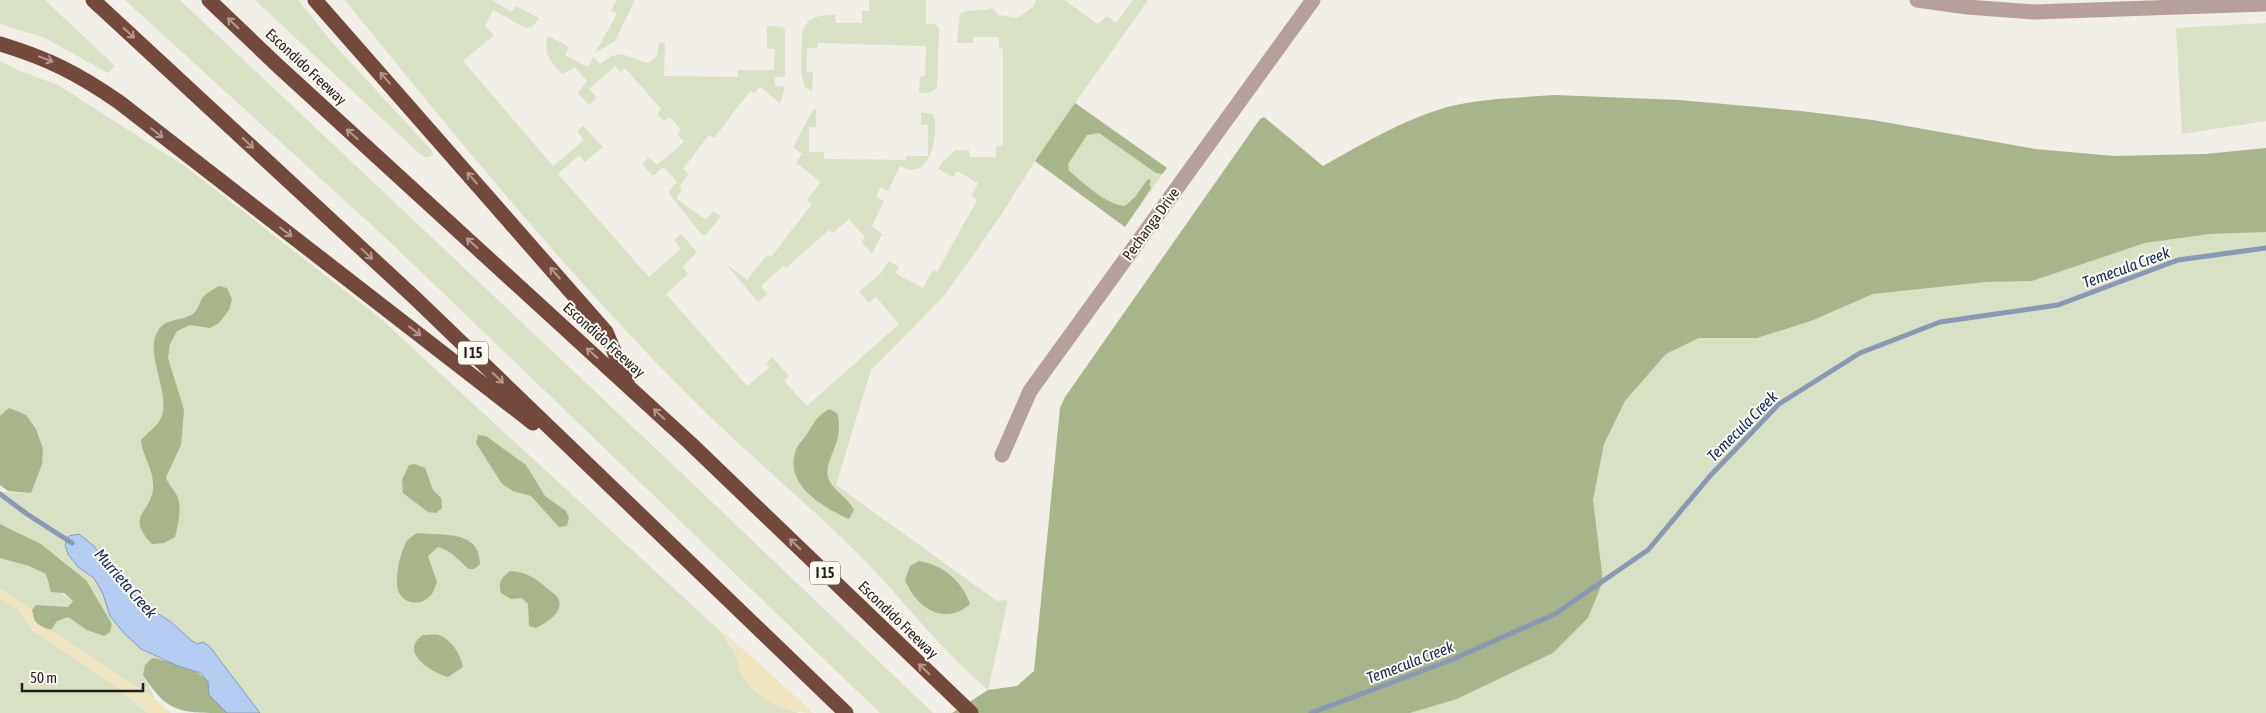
<svg xmlns="http://www.w3.org/2000/svg" width="2266" height="713" font-family="'Asap Condensed',sans-serif">
<style>
.green{fill:#d8e0c5}
.forest{fill:#a8b489}
.sand{fill:#eee4bf}
.water{fill:#b6cdf3;stroke:#8999b3}
.lines{fill:none;stroke-linecap:round;stroke-linejoin:round}
.stream{stroke:#8999b3;stroke-width:5}
.minor{stroke:#b6a09b;stroke-width:15}
.motorway{stroke:#73493e;stroke-width:15}
.oneway{stroke:#b29990}
.labels{text-anchor:middle;stroke-width:4;stroke-linejoin:round;paint-order:stroke}
.shield{fill:#fffaf4;stroke:#64615e;stroke-width:1}
.shield-label{font-size:14px;font-weight:bold;fill:#211f1d}
.street-label{font-size:15px;fill:#211f1d;stroke:#fffaf4}
.water-label{font-size:16px;font-style:italic;fill:#102a58;stroke:#fffaf4}
</style>
<rect width="100%" height="100%" fill="#f1ede7"/>
<path class="green" d="M0,0H45L115,66L108,73L45,38L0,24Z
M125,0H180L691,482L933,713H880L389,241Z
M255,0H298L330,40L432,151L433,155L427,158L420,154Z
M345,0H492L512,12L516,6L539,18L533,26L526,28L493,10L485,26L494,35L463,61L553,166L584,140L577,131L583,126L603,147L585,162L579,155L558,174L649,277L681,249L674,240L681,234L697,252L683,267L688,274L666,294L747,386L770,367L766,363L772,357L789,376L784,381L807,406L899,324L876,297L869,303L859,292L880,274L889,261L899,267L895,273L923,288L933,270L937,272L977,200L971,196L978,183L957,171L953,177L938,169L943,161L956,150H969L970,157H996V146H1003V49L999,48V37H973V43H957L960,14C969,8 982,12 992,8L999,15L1017,18L1033,7L1036,0H1064L1098,24L1107,16L1116,23L1133,0H1148L1075,103L1167,168L1125,227L1035,161L1001,215L945,295L871,370L836,485L997,601L1008,600L988,690C937,647 898,592 850,546C798,495 742,449 690,397C566,273 455,136 345,0Z
M617,0H635L615,41L595,53L617,14L611,10Z
M869,0H926V24H935L939,29L937,86C934,94 927,93 919,93L920,77L925,76L926,46L818,43L817,48H807V72H813L812,91L805,87L801,73L802,32C808,16 820,15 835,15L836,23H862V11H869Z
M2266,23V121L2182,134L2176,28Z
M767,26L783,27L785,31V77H775V86L785,87L780,103L760,87L754,93L750,91L714,138L709,135L683,169L689,174L679,187L682,190L676,198L706,220L713,211L721,216L706,235L702,234L698,230L670,195L669,191L677,182L666,169L662,168L654,175L651,174L642,164L649,157L657,165L684,142L677,134L681,130L670,117L664,121L657,114L661,109L625,68L621,72L615,66L589,89L597,98L589,105L578,93L587,81L575,67L562,74C550,61 543,54 548,36L569,47L565,55L588,67L593,57L600,64C622,46 626,58 649,63L657,56L659,43H665L664,76L738,77V70H774L775,49H767Z
M0,61L18,70L58,85L186,167L381,319L718,629L734,651L742,676L771,702L798,713H260L210,647L192,641L171,622L145,605L108,567L94,546L78,567L94,578L141,649L161,659H152L143,675L155,699L51,630L57,621L68,617L87,630L102,608C83,568 40,541 0,524V492L31,493L0,416Z
M816,109V127H809V152H824V159L906,160V156H928V125H921V112L932,114L934,116C938,131 933,170 911,170C908,170 904,167 900,166L888,191L880,187L876,197L884,201L872,226L882,234L872,254L861,242L865,237L849,219L833,233L829,230L786,268L783,266L761,286L768,294L758,302L726,264L747,280L767,255L771,257L812,204L807,200L821,182L796,163L802,154L793,147L813,110Z
M2266,232V713H1410L1457,699L1553,653L1588,618L1603,581L1593,500L1604,444L1625,401L1666,354L1699,338H1757L1811,321L1873,294L1986,282L2032,281L2145,243L2210,234Z
M0,558L29,566L47,574L48,584L73,601L68,607L36,605L32,610L0,589Z
M0,599L18,609L32,630L113,685L148,713H0Z"/>
<path class="forest" d="M1555,95L1679,100L1801,111L1873,120L2035,149L2114,156L2205,154L2266,148V232L2210,234L2145,243L2032,281L1986,282L1873,294L1811,321L1757,338H1699L1666,354L1625,401L1604,444L1593,500L1603,581L1588,618L1553,653L1457,699L1410,713H952L988,690L1017,686L1034,671L1060,408L1065,397L1260,119L1264,117L1323,166C1362,144 1401,121 1444,108C1479,98 1519,98 1555,95Z
M1075,103L1167,168L1162,174L1156,173L1099,133L1087,135L1068,164L1069,171C1084,183 1106,205 1125,206L1135,197L1148,179L1151,181L1149,185L1151,187L1150,190L1125,227L1035,161Z
M219,286L227,288L232,299L229,310L219,323L210,328L190,325L177,331L170,344L168,358L184,410L181,445L166,477C168,484 172,487 176,494C183,505 178,525 175,537L164,543L152,544C125,515 150,515 153,489C155,471 142,456 141,440C147,433 157,427 161,418C172,391 141,351 160,328C168,318 185,321 194,313C198,309 199,305 201,300C205,293 213,290 219,286Z
M9,408L26,415L36,429L43,449L42,464L31,493L8,491L0,485V416Z
M829,409L837,413C846,443 821,461 829,480C835,493 848,497 854,510L849,519C823,508 783,484 796,450C798,444 804,439 807,434C815,422 816,417 829,409Z
M478,435L486,436L526,465L545,496L566,511L569,518L567,526L559,527L531,496L513,491L502,484L476,443Z
M415,464L425,468L433,490L441,498L442,508L436,513L428,512L403,493L402,480L409,465Z
M0,524L41,544L86,580L112,624L110,632L104,636L87,630L68,617L57,621L51,630C41,627 31,622 32,610L36,605L68,607L73,601L64,593L51,592L46,574L29,566L0,558Z
M417,533C441,536 480,529 480,564L474,569H469C458,560 452,551 438,547L428,556L437,582C435,586 434,593 430,596C421,606 403,605 398,590C395,580 399,557 404,547C406,540 411,537 417,533Z
M919,561C943,565 962,581 970,604C944,627 916,607 905,580L910,566Z
M510,571C527,572 535,578 548,589C550,591 555,594 557,597C567,611 546,623 536,628L529,626L528,604L522,598L511,599L501,593C498,582 501,578 510,571Z
M423,635C428,635 435,634 439,635C452,640 460,654 463,667L448,677C431,672 398,652 423,635Z
M152,658C164,659 205,671 209,683C210,686 209,691 209,695L227,713C179,713 168,713 143,675L145,665Z"/>
<path class="sand" d="M0,589L32,610L35,622L42,627L51,630L155,699L171,713H148L113,685L32,630L18,609L0,599Z
M718,629L757,661L813,713C788,713 756,701 743,677C739,670 738,659 734,651C731,643 723,636 718,629Z"/>
<path class="water" d="M79,534L94,546L108,567L145,605L171,622L192,641L198,644L203,642L210,647L260,713H227L209,695L208,682L201,673L178,666L141,649L123,632L110,616L103,594L94,578L78,567L68,554L65,545L69,536Z"/>
<g class="lines">
<path class="stream" d="M0,494L27,514L72,543
M1311,713L1451,660L1555,614L1648,550L1710,476L1779,404L1860,353L1940,322L2058,305L2178,260L2266,248"/>
<path class="minor" d="M1917,0L1967,7L2034,12L2266,4
M1002,455L1030,391L1313,0"/>
<path class="motorway" d="M93,0L415,298L846,713
M209,0L277,65L690,443L971,713
M315,0L606,332L627,382
M0,44C49,59 77,73 119,102L533,423"/>
</g>
<defs><path id="oneway-shaft" d="M-6 0H5M1.5-3L5.5 0L1.5 3" fill="none" stroke-width="1.6" stroke-linecap="round" stroke-linejoin="round" transform="scale(1.25)"/></defs>
<g class="oneway">
<use href="#oneway-shaft" transform="translate(233 23) rotate(-136)"/>
<use href="#oneway-shaft" transform="translate(129 33) rotate(43)"/>
<use href="#oneway-shaft" transform="translate(46 59) rotate(21)"/>
<use href="#oneway-shaft" transform="translate(385 78) rotate(-131)"/>
<use href="#oneway-shaft" transform="translate(157 133) rotate(39)"/>
<use href="#oneway-shaft" transform="translate(352 134) rotate(-138)"/>
<use href="#oneway-shaft" transform="translate(248 143) rotate(43)"/>
<use href="#oneway-shaft" transform="translate(472 178) rotate(-131)"/>
<use href="#oneway-shaft" transform="translate(286 232) rotate(37)"/>
<use href="#oneway-shaft" transform="translate(472 243) rotate(-138)"/>
<use href="#oneway-shaft" transform="translate(367 254) rotate(43)"/>
<use href="#oneway-shaft" transform="translate(555 273) rotate(-131)"/>
<use href="#oneway-shaft" transform="translate(415 331) rotate(38)"/>
<use href="#oneway-shaft" transform="translate(592 353) rotate(-138)"/>
<use href="#oneway-shaft" transform="translate(498 378) rotate(44)"/>
<use href="#oneway-shaft" transform="translate(659 414) rotate(-137)"/>
<use href="#oneway-shaft" transform="translate(795 544) rotate(-136)"/>
<use href="#oneway-shaft" transform="translate(924 669) rotate(-136)"/>
</g>
<g class="labels">
<g class="shield">
<rect x="458" y="341.5" width="30" height="23" rx="4"/>
<rect x="810" y="561.5" width="30" height="23" rx="4"/>
</g>
<g class="shield-label">
<text x="473" y="358">I 15</text>
<text x="825" y="578">I 15</text>
</g>
<g class="street-label">
<text transform="translate(306 67) rotate(43)" y="5">Escondido Freeway</text>
<text transform="translate(1151 224) rotate(-54)" y="5">Pechanga Drive</text>
<text transform="translate(604 340) rotate(42)" y="5">Escondido Freeway</text>
<text transform="translate(898 620) rotate(44)" y="5">Escondido Freeway</text>
</g>
<g class="water-label">
<text transform="translate(2126 267) rotate(-20)" y="6">Temecula Creek</text>
<text transform="translate(1742 426) rotate(-45)" y="6">Temecula Creek</text>
<text transform="translate(126 583) rotate(49)" y="6">Murrieta Creek</text>
<text transform="translate(1410 662) rotate(-21)" y="6">Temecula Creek</text>
</g>
</g>
<path d="M22 683v8h121v-8" fill="none" stroke="#211f1d" stroke-width="2.5"/>
<text x="30" y="683" font-size="15" fill="#211f1d" stroke="#fffaf4" stroke-width="4" paint-order="stroke">50 m</text>
</svg>
